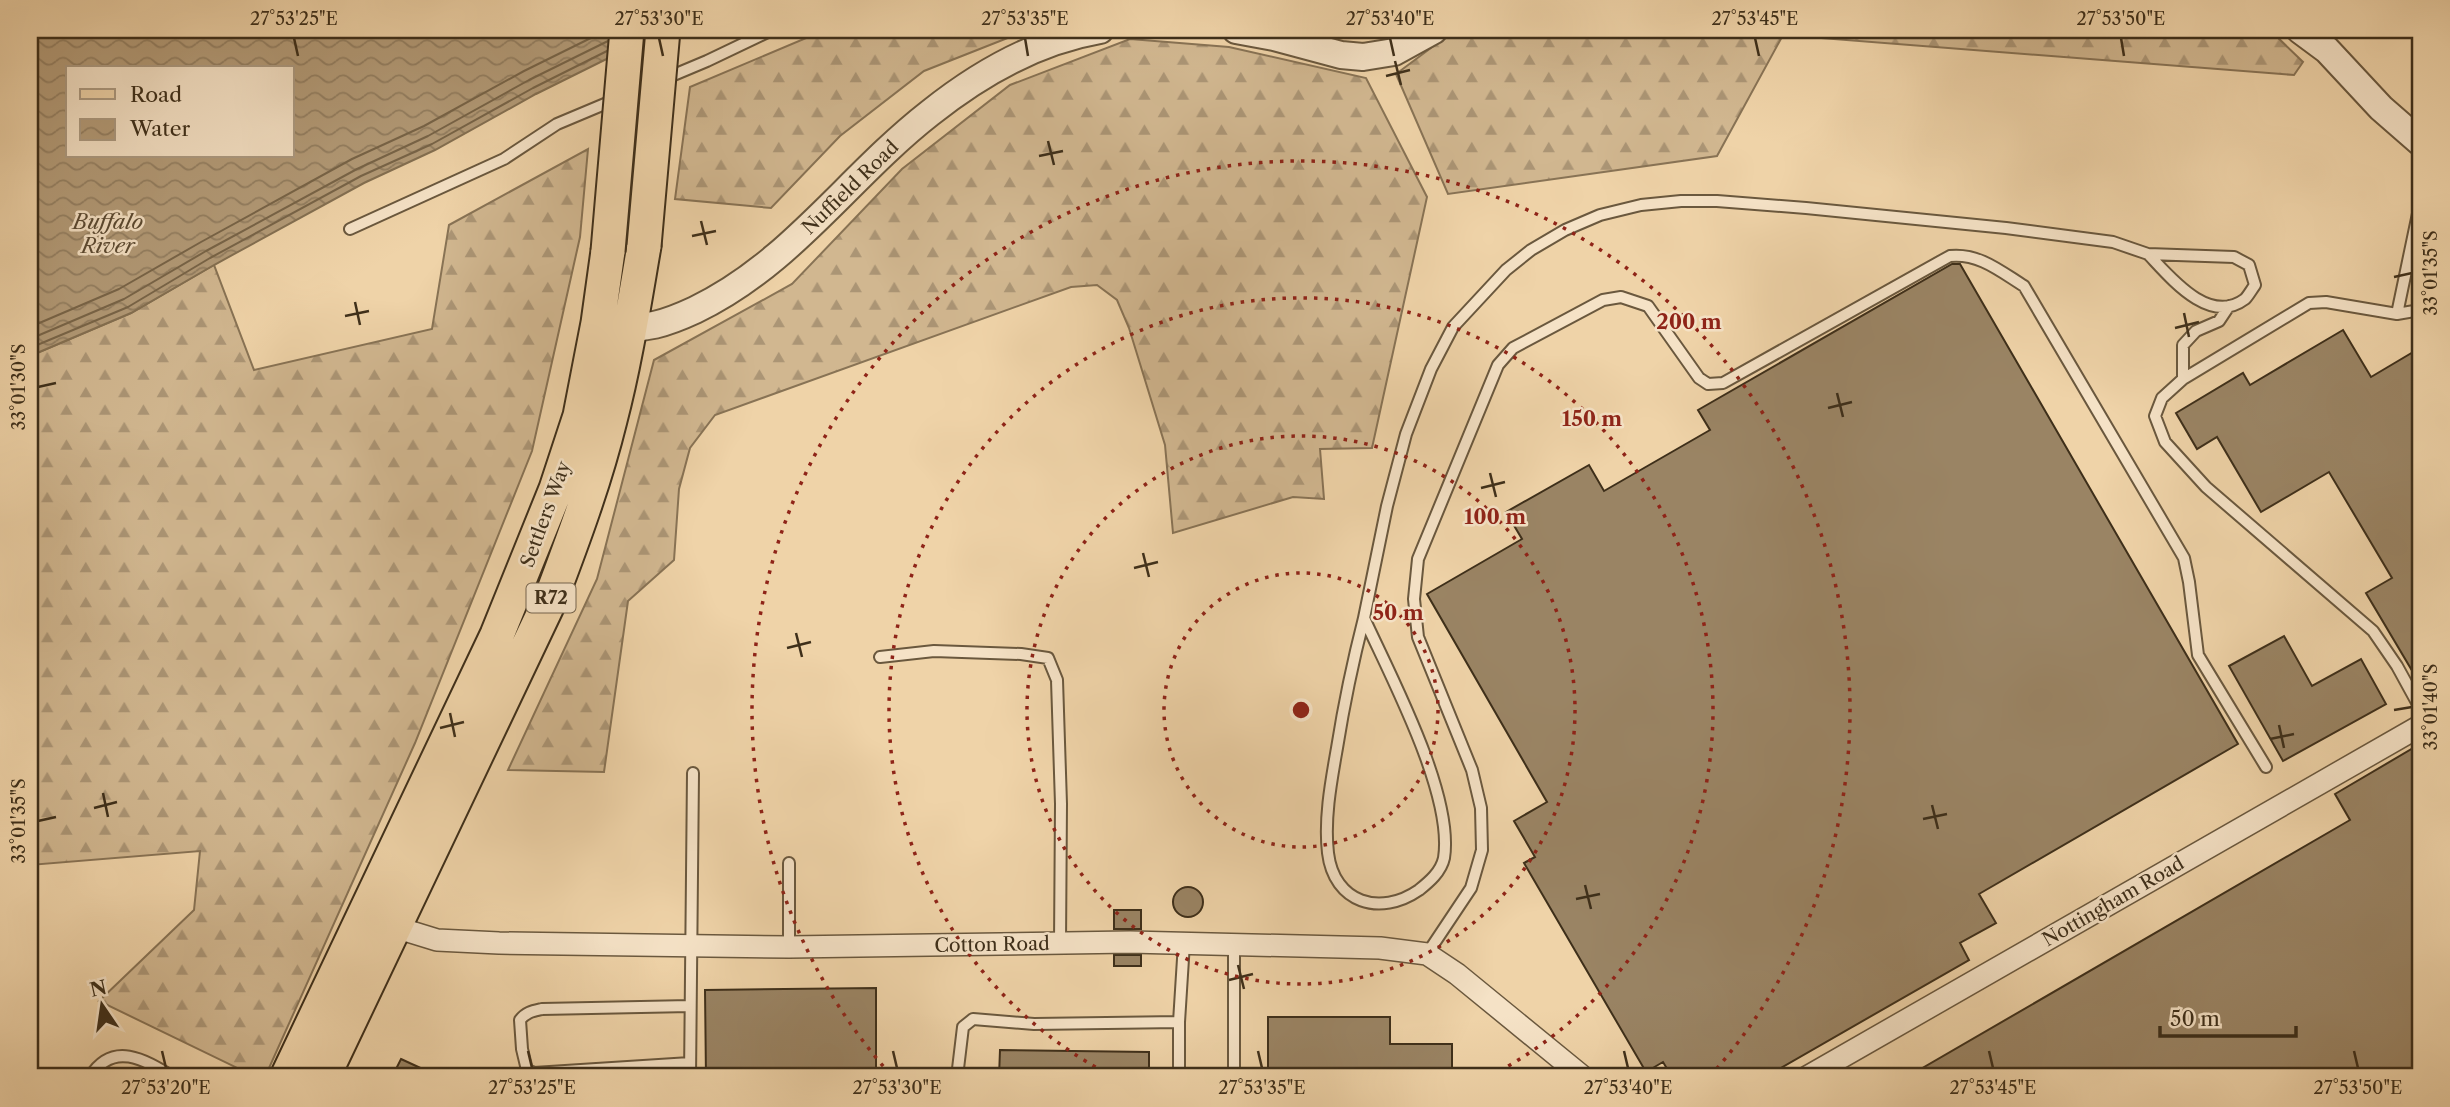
<svg xmlns="http://www.w3.org/2000/svg" width="2450" height="1107" font-family="'Libre Caslon Text',serif">
<style>
.forest{fill:url(#forest-firs);stroke:#887355;stroke-width:2}
.water{fill:url(#water-waves);stroke:#847052;stroke-width:2;fill-rule:evenodd}
.lines{fill:none;stroke-linecap:round;stroke-linejoin:round}
.shore{stroke:#786549;stroke-width:2}
.building{fill:#9a8464;stroke:#3e2f1a;stroke-width:2}
.service-casing{stroke:#6a583e;stroke-width:14}
.minor-casing{stroke:#6a583e;stroke-width:24}
.tertiary-casing{stroke:#6a583e;stroke-width:30}
.primary-casing{stroke:#3e2f1a;stroke-width:37}
.service{stroke:#f5e2c6;stroke-width:10}
.minor{stroke:#f5e2c6;stroke-width:21}
.tertiary{stroke:#f5e2c6;stroke-width:26}
.primary{stroke:#efd3a8;stroke-width:33}
.primary-bridge-casing{stroke:#3e2f1a;stroke-width:37;stroke-linecap:butt}
.primary-bridge{stroke:#efd3a8;stroke-width:33}
.ticks{fill:none;stroke:#3e2f1a;stroke-width:2.5}
.ring{fill:none;stroke:#8f2418;stroke-width:3.5;stroke-dasharray:3.5 7}
.labels{text-anchor:middle;stroke-width:5;stroke-linejoin:round;paint-order:stroke}
.shield{fill:#f5e2c6;stroke:#75654e;stroke-width:2}
.shield-label{font-size:18px;font-weight:bold;fill:#3e2f1a}
.street-label{font-size:19px;fill:#3e2f1a;stroke:#f5e2c6}
.water-label{font-size:21px;font-style:italic;fill:#5b4a32;stroke:#f5e2c6}
.centre{fill:#8f2418;stroke:#f5e2c6;stroke-width:3.5}
.ring-label{font-size:21px;text-anchor:middle;font-weight:bold;fill:#8f2418;stroke:#f5e2c6;stroke-width:5;stroke-linejoin:round;paint-order:stroke}
.neatline{fill:none;stroke:#3e2f1a;stroke-width:2.5}
.ticks-label{font-size:18px;text-anchor:middle;fill:#3e2f1a}
</style>
<defs>
<pattern id="forest-firs" width="22" height="20" patternUnits="userSpaceOnUse" patternTransform="scale(1.75)"><rect width="22" height="20" fill="#d1b790"/><path d="M5 1l3.5 6h-7zM16 11l3.5 6h-7z" fill="#ab9575"/></pattern>
<pattern id="water-waves" width="16" height="10" patternUnits="userSpaceOnUse" patternTransform="scale(1.75)"><rect width="16" height="10" fill="#b39b78"/><path d="M0 5q4-4 8 0t8 0" fill="none" stroke="#937f62"/></pattern>
</defs>
<rect width="100%" height="100%" fill="#efd3a8"/>
<filter id="stains"><feTurbulence type="fractalNoise" baseFrequency=".00286" numOctaves="4"/><feColorMatrix values="0 0 0 0 .2 0 0 0 0 .09 0 0 0 0 .02 0 0 0 .5 -.17"/></filter>
<radialGradient id="worn" r=".72"><stop offset=".6" stop-color="#630" stop-opacity="0"/><stop offset="1" stop-color="#630" stop-opacity=".3"/></radialGradient>
<path class="forest" d="M825,30H1028L924,71L840,136L771,208L675,199L690,87Z
M1455,30H2264L2273,33L2303,62L2294,75L1783,35L1717,156L1448,194L1396,74Z
M1130,39L1229,47L1366,78L1427,197L1372,448L1320,449L1324,499L1293,497L1173,533L1165,445L1129,328L1117,300L1097,285L1071,287L715,415L690,448L679,489L674,560L628,601L604,772L508,770L597,579L654,360L792,284L902,169L1010,85Z
M588,149L580,237L532,451L415,743L265,1077H256L99,1001L194,910L200,851L30,865V356L131,313L214,265L254,370L432,329L449,225Z"/>
<path class="water" d="M30,30H665L536,94L435,150L364,183L214,265L131,313L30,356ZM68,68H292V156H68Z"/>
<g class="lines">
<path class="shore" d="M30,327L119,289L201,242L352,159L424,126L524,71L607,30
M30,339L124,299L206,251L357,169L428,136L529,80L608,41
M30,348L128,307L210,258L361,176L432,144L533,88L607,51"/>
</g>
<path class="building" d="M1952,264H1960L2238,744L1979,894L1996,923L1960,943L1969,960L1765,1077H1672L1663,1062L1646,1072L1524,863L1535,857L1514,821L1547,802L1427,594L1522,539L1506,512L1589,465L1604,491L1710,430L1698,410Z
M2343,330L2371,377L2420,348V684L2366,593L2392,578L2329,472L2261,512L2217,437L2197,449L2176,413L2243,373L2250,385Z
M2284,636L2312,686L2361,659L2386,704L2283,761L2229,666Z
M2420,744V1077H1907L2350,820L2335,794Z
M1173 902a15 15 0 1 1 30 0a15 15 0 1 1-30 0Z
M1114,910H1141V929H1114Z
M1114,955H1141V966H1114Z
M876,988V1077H706L705,990Z
M1268,1017H1390V1044H1452V1077H1268Z
M1000,1050L1149,1052V1077H999Z
M401,1059L440,1077H392Z"/>
<g class="lines">
<defs>
<path id="service" d="M2420,204L2397,314L2326,302L2309,303L2183,379L2162,398L2155,416L2165,442L2206,487L2373,631L2397,666L2420,708
M350,229L504,159L557,124L707,61L772,30
M2397,314L2420,310
M2183,379V345L2196,331L2219,321L2229,306
M1364,618L1387,506L1406,434L1431,369L1453,327L1506,270L1531,250L1565,230L1600,215L1641,205L1681,201H1717L1806,208L2006,228L2113,242L2148,254L2234,257L2249,265L2255,285C2252,289 2248,296 2245,299C2209,326 2170,277 2148,254
M1364,618C1391,677 1454,795 1444,858C1441,872 1429,882 1419,890C1380,917 1334,903 1328,853C1324,819 1331,782 1337,748C1344,704 1353,661 1364,618Z
M880,657L934,651L1021,654L1048,658L1057,680L1061,804L1060,943
M789,863V947
M1427,954L1471,888L1482,850L1481,808L1472,770L1418,637L1414,599L1418,559L1498,365L1513,348L1603,300L1621,297L1648,306L1699,378L1708,384L1723,383L1950,256C1979,253 2000,271 2024,286L2184,558L2189,582L2198,655L2266,767
M690,1063L534,1073L527,1070L522,1049L520,1020C526,1012 533,1011 542,1009L690,1006
M90,1077C113,1040 145,1060 173,1077
M690,1077L693,773
M957,1077L963,1027L973,1019L1034,1024L1179,1022
M1179,1077V1022L1184,943
M1234,1077V944"/>
<path id="minor" d="M385,924L437,940L499,943L789,947L1130,942L1380,948L1427,954L1457,974L1583,1077
M1807,1077L2420,726"/>
<path id="tertiary" d="M1236,30L1274,37L1341,55L1363,57L1394,52L1434,30
M2300,30L2327,50L2381,108L2420,142
M613,326C644,331 667,323 695,310C791,264 848,177 930,113C980,73 1036,41 1100,30"/>
<path id="primary" d="M287,1077L497,635L556,489L580,416L598,323L608,251
M323,1077L551,598C573,540 595,481 610,420C625,363 634,304 644,246"/>
</defs>
<use href="#service" class="service-casing"/>
<use href="#minor" class="minor-casing"/>
<use href="#tertiary" class="tertiary-casing"/>
<use href="#primary" class="primary-casing"/>
<use href="#service" class="service"/>
<use href="#minor" class="minor"/>
<use href="#tertiary" class="tertiary"/>
<use href="#primary" class="primary"/>
<defs>
<path id="primary-bridge" d="M644,246L663,30
M608,251L627,30"/>
</defs>
<use href="#primary-bridge" class="primary-bridge-casing"/>
<use href="#primary-bridge" class="primary-bridge"/>
</g>
<path class="ticks" d="M294,38L298,56M659,38L663,56M1025,38L1028,56M1390,38L1394,56M1755,38L1759,56M2121,38L2124,56M1395,61L1401,85M1386,76L1410,70M1048,141L1054,165M1039,156L1063,151M701,221L707,245M692,236L716,231M2394,277L2412,273M355,302L360,325M2184,313L2189,337M345,316L369,311M2175,328L2199,322M38,387L56,383M1837,393L1843,417M1828,408L1852,402M1490,473L1496,497M1481,488L1505,482M1143,553L1149,577M1134,568L1158,562M796,633L802,657M787,648L811,642M2394,710L2412,707M450,713L455,737M2279,725L2284,748M440,728L464,722M2270,739L2294,734M103,793L108,817M1932,805L1938,829M94,808L117,802M1923,819L1947,814M38,821L56,817M1585,885L1591,909M1576,899L1600,894M1238,965L1244,989M1229,980L1253,974M162,1051L166,1068M528,1051L532,1068M893,1051L897,1068M1258,1051L1262,1068M1624,1051L1628,1068M1989,1051L1993,1068M2354,1051L2358,1068"/>
<g class="ring">
<circle cx="1301" cy="710" r="137"/>
<circle cx="1301" cy="710" r="274"/>
<path d="M1114 1077A412 412 0 1 1 1488 1077"/>
<path d="M890 1074A549 549 0 1 1 1712 1074"/>
</g>
<g class="labels">
<rect class="shield" x="526.5" y="583.5" width="49" height="29" rx="5"/>
<g class="shield-label">
<text x="551" y="604">R72</text>
</g>
<g class="street-label">
<text transform="translate(850 187) rotate(-44)" y="7">Nuffield Road</text>
<text transform="translate(545 514) rotate(-70)" y="7">Settlers Way</text>
<text transform="translate(2113 901) rotate(-30)" y="7">Nottingham Road</text>
<text transform="translate(992 944) rotate(-1)" y="7">Cotton Road</text>
</g>
<g class="water-label">
<text x="108" y="229">Buffalo<tspan x="108" dy="24">River</tspan></text>
</g>
</g>
<circle cx="1301" cy="710" r="10" class="centre"/>
<g class="ring-label">
<text x="1689" y="329">200 m</text>
<text x="1592" y="426">150 m</text>
<text x="1495" y="524">100 m</text>
<text x="1398" y="620">50 m</text>
</g>
<rect width="2450" height="1107" fill="none" stroke="#efd3a8" stroke-width="77"/>
<rect x="66" y="66" width="228" height="91" fill="#f5e2c6" stroke="#ac9a81" stroke-width="2"/>
<rect x="80" y="89" width="35" height="10" fill="#efd3a8" stroke="#ac9a81" stroke-width="2"/>
<text x="130" y="102" font-size="21" fill="#3e2f1a">Road</text>
<rect x="80" y="119" width="35" height="21" fill="url(#water-waves)" stroke="#ac9a81" stroke-width="2"/>
<text x="130" y="136" font-size="21" fill="#3e2f1a">Water</text>
<g transform="translate(102 1005) rotate(347)" stroke="#f5e2c6" stroke-width="5" paint-order="stroke">
<path d="M0-5L12 26L0 18L-12 26Z" fill="#3e2f1a"/>
<text y="-10" font-size="19" font-weight="bold" text-anchor="middle" fill="#3e2f1a">N</text>
</g>
<path d="M2160 1026v10h136v-10" fill="none" stroke="#3e2f1a" stroke-width="3.5"/>
<text x="2170" y="1026" font-size="21" fill="#3e2f1a" stroke="#f5e2c6" stroke-width="5" paint-order="stroke">50 m</text>
<rect x="38" y="38" width="2374" height="1030" class="neatline"/>
<g class="ticks-label">
<text x="294" y="25">27°53'25"E</text>
<text x="659" y="25">27°53'30"E</text>
<text x="1025" y="25">27°53'35"E</text>
<text x="1390" y="25">27°53'40"E</text>
<text x="1755" y="25">27°53'45"E</text>
<text x="2121" y="25">27°53'50"E</text>
<text transform="translate(2431 273) rotate(-90)" y="6">33°01'35"S</text>
<text transform="translate(19 387) rotate(-90)" y="6">33°01'30"S</text>
<text transform="translate(2431 707) rotate(-90)" y="6">33°01'40"S</text>
<text transform="translate(19 821) rotate(-90)" y="6">33°01'35"S</text>
<text x="166" y="1094">27°53'20"E</text>
<text x="532" y="1094">27°53'25"E</text>
<text x="897" y="1094">27°53'30"E</text>
<text x="1262" y="1094">27°53'35"E</text>
<text x="1628" y="1094">27°53'40"E</text>
<text x="1993" y="1094">27°53'45"E</text>
<text x="2358" y="1094">27°53'50"E</text>
</g>
<rect width="100%" height="100%" filter="url(#stains)"/>
<rect width="100%" height="100%" fill="url(#worn)"/>
</svg>
